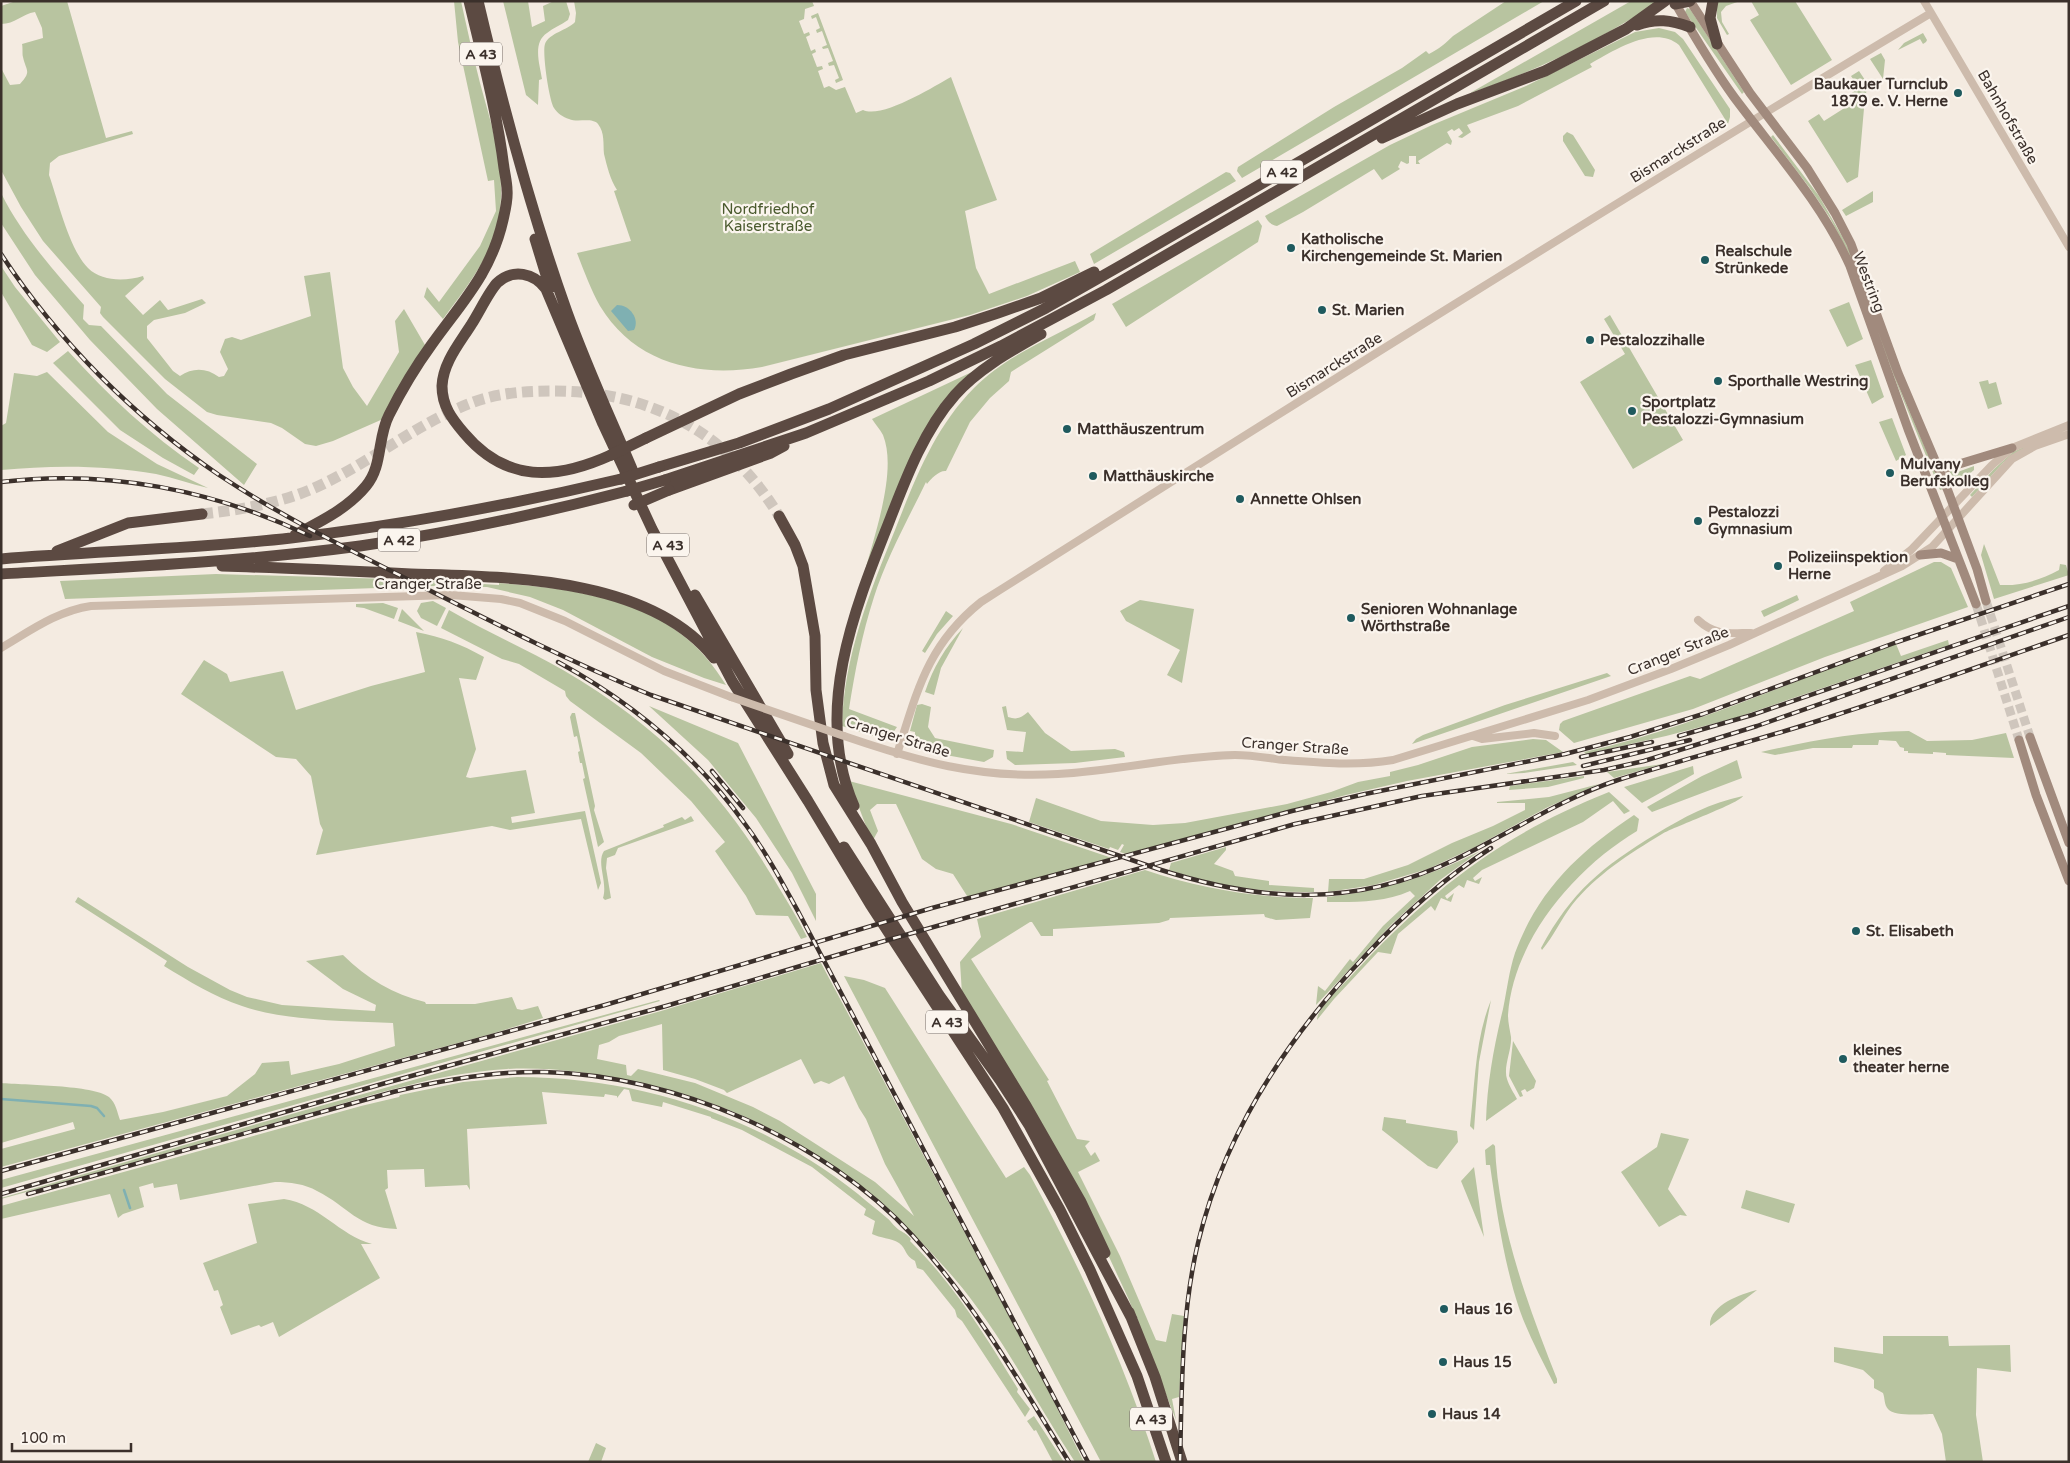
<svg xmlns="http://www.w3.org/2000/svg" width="2070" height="1463" font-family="'Varela Round',sans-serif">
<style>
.green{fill:#b8c4a0;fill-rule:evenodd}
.water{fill:#7fb0b2}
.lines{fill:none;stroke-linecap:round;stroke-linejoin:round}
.stream{stroke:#7fb0b2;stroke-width:2.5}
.secondary-tunnel{stroke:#cfc6bd;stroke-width:9;stroke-dasharray:9 4.5;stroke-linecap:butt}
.motorway-tunnel{stroke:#cfc6bd;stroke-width:11;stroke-dasharray:11 5.5;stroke-linecap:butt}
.tertiary{stroke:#cdbbac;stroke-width:8}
.secondary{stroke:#a18a7d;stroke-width:9}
.motorway{stroke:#5c4a42;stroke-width:11}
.rail-casing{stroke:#3b302b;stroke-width:4.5}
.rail{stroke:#fbf5ee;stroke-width:2.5;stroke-dasharray:8;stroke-linecap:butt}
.tertiary-bridge{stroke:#cdbbac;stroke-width:8}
.motorway-bridge{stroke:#5c4a42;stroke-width:11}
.poi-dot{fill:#1f5a5e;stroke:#fbf5ee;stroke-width:2}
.labels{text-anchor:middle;stroke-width:4.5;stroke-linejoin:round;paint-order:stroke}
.shield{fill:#fbf5ee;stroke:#756b66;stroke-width:1}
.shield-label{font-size:14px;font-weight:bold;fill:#3b302b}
.poi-label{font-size:15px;font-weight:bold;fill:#3b302b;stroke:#fbf5ee;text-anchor:start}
.street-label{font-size:15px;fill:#3b302b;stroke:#fbf5ee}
.park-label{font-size:15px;fill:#4a5a2e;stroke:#fbf5ee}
</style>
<rect width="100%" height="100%" fill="#f4ebe1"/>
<path class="green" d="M16,1H67L106,138L132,131L133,134L59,156L50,163L49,175C58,200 69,249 88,268C102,282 126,281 143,276L144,279L125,296L143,315L160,300L168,310L202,299L206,303L185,313L154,320L147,326V338L173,371L180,376C193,367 207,368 219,377L224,376L228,369L220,352L225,339L232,337L241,340L311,316L304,276L330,272L343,368L353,387L367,406L399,352L395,321L404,309L425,345L383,419L333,441L316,446L305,444L282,428L271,423L217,415L207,412L165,379L103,317L100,313L101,307L43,241L21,207L1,170V68L10,85L20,84C32,71 26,71 23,57C22,54 23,48 22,44L43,38L42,28L35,12C22,14 15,24 1,24V6Z
M454,1H461C467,28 473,56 480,83C495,137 514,194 489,249C477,275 459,297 443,319L424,297L427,287L439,302L480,246L496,211L494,180L488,181L458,42Z
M503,1H528L532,27L545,21L543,6L554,1H566L570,14L568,20C561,25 553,28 547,33C532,43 540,65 542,79L539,80L538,105L526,95Z
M574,1H812L814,6L805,9L804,19L799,21L804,34L809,32L810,35L806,37L811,51L815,49L816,52L812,54L817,67L822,66L823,69L818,71L824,88L829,86L836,90L845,87L856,113L863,110C882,119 933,87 951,77L997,200L965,211L976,268L989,294L1075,261L1080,272L1027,296L970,315L762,367C699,378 635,364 600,306C591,290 584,271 577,253L631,241L614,191L617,190C610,179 607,166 604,154C603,144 605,133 598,124C592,117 577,123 569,119C563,117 557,113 554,108C549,100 542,52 545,44C549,33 568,30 575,22L576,13Z
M1506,1H1544L1242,178L1237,171L1238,167L1334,107L1402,68L1426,51L1429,54C1439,49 1446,43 1453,36Z
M1631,1H1660C1599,40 1538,71 1470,93Z
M1717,1H1740L1726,6L1721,12L1722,22L1729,34L1727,35L1717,18Z
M1751,1H1795L1832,60L1791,85L1750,20L1759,15Z
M1687,8L1690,9L1744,92L1742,94L1685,12Z
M818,13L843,80L836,83L835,80L839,78L834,65L829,66L828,63L833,61L828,48L823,49L822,47L827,45L822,31L817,33L816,30L820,28L816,17L812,19L811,16Z
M1659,28L1675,32L1683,39L1730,109V117L1728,124L1679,45C1654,24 1613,51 1590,64L1592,67L1518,106L1467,125L1471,132L1462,138L1458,137L1463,133L1459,128L1454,131L1452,129L1447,132L1452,141L1451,145L1447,143L1418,161L1420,164H1416V156H1409V163L1407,164L1401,161L1398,167L1400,169L1382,180L1374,169L1303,212L1277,226C1270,224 1268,222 1265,216L1390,145L1432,125L1526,86L1635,32Z
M1923,33L1927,40L1926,42L1923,44L1920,39L1898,50L1904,43Z
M1881,53L1885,60L1883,79L1870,59Z
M1859,71L1867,83L1866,95L1850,94L1859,88L1851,76Z
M1851,96L1865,97L1858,177L1847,183L1808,121L1819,114L1824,121L1854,102Z
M1567,132L1573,135L1595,170L1593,177L1585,176L1563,141V136Z
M1773,135L1819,196L1843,238L1854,260L1899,387L1943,489L1940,490L1898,387L1848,252L1830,218L1809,187L1771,137Z
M1226,172L1230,173L1236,181L1094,264L1090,254Z
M1873,191V202L1846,216L1842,210Z
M1,193C22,235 53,270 84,305L83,319L89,325L101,326L167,394L257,464L244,485L157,409L90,340L35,275L1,223Z
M1258,220L1262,226L1258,242L1126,327L1112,304Z
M1,266L15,287L60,342L47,352L32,345L1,292Z
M1849,302L1863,339L1847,347L1829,310Z
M1096,313L1094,320L1011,372L1009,381L990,398L970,422L946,471C940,470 931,478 927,484L926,482C908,519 886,559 874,597C862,634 855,671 849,709L897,727L892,734L885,738L877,737L842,726C844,656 869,594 895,530C915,479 935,427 974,388C1007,354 1055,337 1096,313Z
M1610,315L1683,440L1633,469L1580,382L1625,354L1604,319Z
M68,351C108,395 150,435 199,468L194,475L163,458L120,430L53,363Z
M1871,360L1884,397L1872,404L1855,365Z
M974,371L947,398L863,578C873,539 898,472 883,435C880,429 875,424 872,419Z
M47,372L108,432L157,464L208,488C191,484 174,478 156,474C105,465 52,465 1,470V426L6,423L14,373L37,376Z
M1988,380L1989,384L1996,382L2002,404L1988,409L1979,382Z
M1892,418L1906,455L1896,461L1879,422Z
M2056,432L2057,435L2004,462L1972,497L1970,495L1994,469L2013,452Z
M1974,466V470L1962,480L1954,479L1949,471L1953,470L1955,473Z
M1984,544L2000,585C2022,586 2040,580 2059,570L2060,564L2066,565L2069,575L1994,599L1981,555Z
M1934,562H1941L1951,568L1968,607L1825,657L1693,709L1574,743L1559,730L1560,724L1563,721L1690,676L1700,679L1854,611L1850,602Z
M216,574L390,579L406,587L65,599L60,581Z
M418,580L499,585V583C557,587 635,596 681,634C700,648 714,666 726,685L704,678L652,657L563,610L530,597L487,587L430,586Z
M1797,595L1799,600L1764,617L1761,611Z
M1140,600L1194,609L1182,683L1167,675L1180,650L1126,621L1120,611Z
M433,601L446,608L437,626L421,618L417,611L421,603Z
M383,603L398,608L394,619L364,608L356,607V604Z
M402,609L424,631L398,621Z
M449,610C487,632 526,649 563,670C658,726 719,787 775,881C786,900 798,918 807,937L801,939L788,916L756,915L746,896L715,851L725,842L691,801L641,753L570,701L566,696L565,691L519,664L502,659L441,628Z
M946,611L953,616L937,634L925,653L922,651Z
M963,628L941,668L934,695L925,692C933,668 945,647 963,628Z
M416,632C442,637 461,644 484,657L476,680L459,678L476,749L466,777L470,778L526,770L535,813L511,817L512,823L585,811L601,883L598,890L581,819L510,830L492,826L316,855L323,830L320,824L311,776L296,759L276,757L181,694L204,660L227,674L230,682L283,671L296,710L371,686L425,672Z
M1948,640L1949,645L1735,718L1666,736L1586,754L1584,752C1692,728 1792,680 1896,644L1901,656Z
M1607,673L1611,676L1412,744L1416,739L1423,735L1505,705Z
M922,704L931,707L928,727L935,738L994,750L993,757L984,762L924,751L915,745V732L910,731L917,705Z
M649,706L738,743L816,894V921L792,873L756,818L708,760Z
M1006,706L1008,717C1017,720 1021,718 1028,712L1045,733L1071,751L1115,749L1124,752L1125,757L1075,763L1015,765L1007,759L1006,751L1023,752L1026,732L1007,730L1002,707Z
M572,713H575L595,806L594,810L604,842L598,847L583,779L585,778L582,763H580L578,752L580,751L577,736L574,737L570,717Z
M1909,731L1927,741L1972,740L2006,733L2014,758L1946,755V753L1933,752V754L1908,753V751H1904V748L1900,747L1896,741L1879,740L1878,745H1853L1852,748H1813L1775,755L1761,752C1813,740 1856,732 1909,731Z
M1533,739L1546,740L1563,752L1407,781L1346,795L1126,854L1120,852L1124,845L1122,844L1118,850L1110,847L1109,849L1029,822L1036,798L1101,821L1153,825L1185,823L1287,804L1331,792L1358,782L1390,776V772L1418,765L1472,747Z
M1737,760L1742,778L1652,812L1647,807L1702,776Z
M1573,762L1577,765L1524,773L1505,774Z
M1663,764L1614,778L1607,772Z
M1693,766L1694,774L1642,803L1624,787Z
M1584,776V778L1548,787L1509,790L1510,786Z
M849,781L1011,824L1112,858L969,899L953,874L936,869L922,859L896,804H877L870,810L878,831L872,842Z
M1599,784L1546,808L1473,848L1428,869L1374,885L1328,892L1329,879H1364L1408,865L1452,843L1493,826L1525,810V803H1497V802L1549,797Z
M1609,792L1630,811L1624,814L1613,801L1583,822L1482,870L1473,878L1475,881L1482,877L1479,884L1467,880L1464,888L1459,885L1445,896L1447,899L1454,893L1451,902L1441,898L1435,911L1431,906L1398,934L1391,954L1378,952L1334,999L1317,1020C1317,1008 1342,986 1351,976C1431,890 1499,836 1609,792Z
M1743,796C1740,803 1676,826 1662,834C1629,854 1596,875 1572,905C1561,919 1554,936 1542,950L1541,948C1572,891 1602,867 1656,834C1684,817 1710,803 1743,796Z
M1634,815L1639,819L1637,831C1575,868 1513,940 1508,1015C1508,1023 1510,1030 1511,1037C1512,1050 1503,1067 1507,1079C1509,1086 1514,1093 1517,1099L1486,1121C1487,1083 1494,1046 1503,1009C1507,990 1509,971 1515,953C1538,890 1580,851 1634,815Z
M691,816L694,821L618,848L615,855L607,858L606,868L611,898L605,900L603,898C608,882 596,863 604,851L664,827L663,825L682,817L685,820Z
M1226,847V850L1214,864L1233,871L1235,876L1269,881V885L1314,888V892C1263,893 1216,886 1169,870L1171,863Z
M1480,851L1440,880L1392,924L1316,1005L1318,986L1325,991L1350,959L1353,962L1383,926L1415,896L1410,891C1383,903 1356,902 1327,902V897C1382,891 1431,876 1480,851Z
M1145,870C1199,888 1255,898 1313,898L1310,918L1276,920L1265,917L1264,914L1170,918L1169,920L1159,923L1053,929V936H1041L1032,922H1030L971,959L1049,1080L1047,1081L1077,1139L1090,1141L1085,1146L1091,1156L1095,1152L1100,1161L1078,1172L1120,1256L1156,1340L1166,1342L1172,1314L1184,1316L1179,1397L1172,1399L1176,1420L1129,1300L1097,1231L962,994L960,962L981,937L977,919Z
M78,897L188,967L230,990L247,997L282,1005L375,1011L376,1005L343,989L306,961L343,955C367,979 393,994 425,1002L426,1004H475L512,997L517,1009L522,1010L538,1006L543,1018L491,1034L1,1167V1149L75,1129L73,1122L1,1143V1083C24,1085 94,1085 109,1097C116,1103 117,1112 120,1120L163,1112L227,1096L255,1074L262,1063L289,1061L291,1075L339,1064L395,1046L393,1023C348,1021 285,1021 242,1006C214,997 189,981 164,966L167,961L75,902Z
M821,963L1042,1378L1084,1462H1075C1035,1401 1001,1333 954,1278C866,1175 760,1105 626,1080C587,1072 547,1067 507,1069C436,1073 367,1097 299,1116C199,1144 101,1172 1,1199V1198L302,1111L661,1011ZM662,1024L663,1070L695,1079L724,1090L727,1093L801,1059L814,1084L821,1081L829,1084L844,1076L859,1108L866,1119L885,1164L914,1216L875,1182L780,1121L753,1107L695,1083L638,1069L631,1076L627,1075L626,1065L597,1059L599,1045L609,1042L619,1036Z
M844,976L864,980L885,988L1006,1178L1024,1167L1030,1175C1080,1267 1124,1362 1156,1462H1101Z
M659,1000L660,1001L1,1188V1180Z
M1491,1000L1479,1062L1474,1130L1470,1126C1475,1084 1475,1039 1491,1000Z
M1513,1041L1536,1081L1534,1088L1527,1092L1525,1089L1521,1091L1523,1096L1520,1097L1509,1076Z
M517,1077C641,1077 761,1117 858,1194C867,1202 878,1210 887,1218C891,1221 896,1229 901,1231C904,1233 907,1234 911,1239L910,1241C954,1284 986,1337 1018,1389L1017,1392L1030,1409L1025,1417L962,1321L957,1317L955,1310L923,1270L917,1268L915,1261C904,1255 907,1249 899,1243C891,1238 880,1238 872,1234L875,1221L864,1215L866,1209L812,1167L742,1130L711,1118V1117L663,1102L662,1107L632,1101L629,1090L624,1089L617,1098V1096L605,1094L604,1097L542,1092L547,1124L467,1129L470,1190L467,1185L425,1187L424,1169L387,1170L388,1188L385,1190L397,1229C357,1228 349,1207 317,1191C305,1184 290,1182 275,1182L180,1200L177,1184L154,1188L153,1183L139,1187L144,1207L123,1214L118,1218L110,1194L1,1219V1206L361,1106L399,1097L400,1095L463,1082Z
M1384,1117L1406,1120V1123L1457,1131L1458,1142L1437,1169L1428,1166L1382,1130Z
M1661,1133L1689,1139L1668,1189L1687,1216L1680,1215L1659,1227L1621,1172L1657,1147Z
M1493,1144L1495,1146C1498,1225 1528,1306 1557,1379V1383L1554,1384C1542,1360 1529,1336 1520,1311C1504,1264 1497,1214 1490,1165H1486L1485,1150Z
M1474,1167L1484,1237L1461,1181Z
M1746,1190L1795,1204L1789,1223L1741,1208Z
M284,1199C319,1204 339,1235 372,1244H361L380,1278L279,1337L273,1322L261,1327L259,1325L231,1335L220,1307L223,1305L218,1290L214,1291L203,1263L257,1243L248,1204Z
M1757,1290L1710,1326C1709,1305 1741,1294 1757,1290Z
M1883,1336H1948L1949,1346L2010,1345L2011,1372L1977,1368L1976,1415L1983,1462H1946L1942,1434L1933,1414C1923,1414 1894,1417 1888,1409C1884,1405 1885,1398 1883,1393L1874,1388V1380L1863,1370L1834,1362V1347L1883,1354Z
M1034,1416L1064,1462H1053L1036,1430L1034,1431L1027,1421Z
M596,1443L606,1448L601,1462H588Z"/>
<path class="water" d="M617,305C630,305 640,319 634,330L628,331L611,311Z"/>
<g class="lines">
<path class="stream" d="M1,1099L91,1106L97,1108L104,1116
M124,1190L130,1208"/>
<path class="secondary-tunnel" d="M1986,601L2030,737
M1976,604L2019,740"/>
<path class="motorway-tunnel" d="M202,514C246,509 289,502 329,481C377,457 421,422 471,403C497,393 525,391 553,391C650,391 728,432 779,516"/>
<path class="tertiary" d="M1924,1L2069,247
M1884,571L1911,550L1992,465L2012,448L2069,425
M1698,620C1715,636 1730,633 1751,633
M1,648C30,631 57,611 91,606L451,595L501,599L520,603L565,621L664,671L731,697
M844,736C917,761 979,779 1058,774C1117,771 1176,756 1235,755C1251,755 1268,758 1284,760C1321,763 1357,766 1393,760L1588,700L1671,669L1729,645L1902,566L1932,547L2012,459L2035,446L2069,434
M1473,736L1482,739L1534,733L1555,736
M897,754C917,692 927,645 981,602C1296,403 1611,204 1931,13"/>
<path class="secondary" d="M1674,1C1693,34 1712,67 1734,97C1775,152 1822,203 1850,266L1908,429L1976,604
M1690,1L1750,93L1807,168L1835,213L1851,244L1898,373L1948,491L1977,569L1986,601
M1938,469L1946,468L2012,448
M1920,555L1941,553L1958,559
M2030,737L2069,843
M2019,740L2036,795L2069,881"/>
<path class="motorway" d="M478,1C503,107 530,209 567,312C586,365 610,417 632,469
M1713,1L1710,18L1717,44
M1675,4L1690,1
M1637,25C1656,18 1671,20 1690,27
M1382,138L1457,104L1545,71L1626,29L1665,1
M535,239L550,288
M646,438L739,394L791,374L844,355L955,327L998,313L1041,298L1094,272
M611,455C556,480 506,483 464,433C452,419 442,406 442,386C443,363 459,344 471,325C479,313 488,293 497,283C513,268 534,273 546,289L603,424L652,529L732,681L808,801L870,904L1003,1108L1060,1210L1090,1270L1137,1376L1166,1462
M659,467L739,443L829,409L974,344L1046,308L1127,262L1576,1
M665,480L806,433L929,381L1001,346L1106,290L1604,1
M669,490L771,453L784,446
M779,516L795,545L803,566L815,636L816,690L823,743L834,785L871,844L902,902L1025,1104L1081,1202L1105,1253
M295,535C321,521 347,509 366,486C383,466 377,438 389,415C401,391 416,366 432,344C462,302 491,273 503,220C505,211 508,200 507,190C507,183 505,175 504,168C497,112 482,56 469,1
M57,551L128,523L202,514
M1,559C98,551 195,549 291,538C404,525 511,505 621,479
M222,566C285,568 348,571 411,574C506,577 649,576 714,658
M1,574C121,567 241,562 360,546C450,533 539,514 627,491
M695,595L788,754
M854,806C813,712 854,610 889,522C906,478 924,430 955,395C978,369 1011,351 1041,334
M844,847L939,995L1000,1080L1029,1125L1132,1319
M1129,1312L1155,1377L1182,1462"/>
<defs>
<path id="rail" d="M1,254C58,341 134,417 219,475C284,518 354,552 423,587C498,625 573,663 651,695L1158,869C1260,902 1354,908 1454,860C1509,834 1560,799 1618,780C1690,757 1764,739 1836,715C1914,690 1991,662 2069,635
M1,482C107,469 214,490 310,536
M558,662C631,702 696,755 745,824C766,852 783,884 800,915L1088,1462
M1679,736L1752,715L2069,606
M1581,757L1652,742
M1583,766L1690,740
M712,771L743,808
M1,1171L605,1005L932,908L1292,811L1365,794L1565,754L1630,737L1703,714L1897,642L2069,584
M1,1194L382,1084L666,1006L881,942L1295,824L1422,796L1604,770L1644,761L1757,726L2069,617
M28,1194L393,1092C443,1080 493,1071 544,1072C674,1075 825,1139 913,1236C975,1304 1021,1384 1069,1462
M1180,1462C1182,1389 1181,1314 1198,1243C1224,1133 1288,1037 1365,956C1403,915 1444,878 1491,848"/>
</defs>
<use href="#rail" class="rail-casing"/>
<use href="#rail" class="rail"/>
<path class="tertiary-bridge" d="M731,697L844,736"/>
<path class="motorway-bridge" d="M611,455L646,438
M621,479L659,467
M627,491L665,480
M634,505L669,490"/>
</g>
<g class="poi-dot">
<circle cx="1958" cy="93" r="5"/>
<circle cx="1291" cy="248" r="5"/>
<circle cx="1705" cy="260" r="5"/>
<circle cx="1322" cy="310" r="5"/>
<circle cx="1590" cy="340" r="5"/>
<circle cx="1718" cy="381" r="5"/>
<circle cx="1632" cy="411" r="5"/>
<circle cx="1067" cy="429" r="5"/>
<circle cx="1890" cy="473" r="5"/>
<circle cx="1093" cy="476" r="5"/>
<circle cx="1240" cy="499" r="5"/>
<circle cx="1698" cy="521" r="5"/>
<circle cx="1778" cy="566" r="5"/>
<circle cx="1351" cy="618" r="5"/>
<circle cx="1856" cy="931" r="5"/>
<circle cx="1843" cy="1059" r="5"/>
<circle cx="1444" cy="1309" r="5"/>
<circle cx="1443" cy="1362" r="5"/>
<circle cx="1432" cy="1414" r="5"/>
</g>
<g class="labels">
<g class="shield">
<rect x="460" y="42.5" width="42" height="23" rx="4"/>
<rect x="1261" y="160.5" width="42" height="23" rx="4"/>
<rect x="378" y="528.5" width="42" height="23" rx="4"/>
<rect x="647" y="533.5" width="42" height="23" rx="4"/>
<rect x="926" y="1010.5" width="42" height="23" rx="4"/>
<rect x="1130" y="1407.5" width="42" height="23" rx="4"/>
</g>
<g class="shield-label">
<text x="481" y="59">A 43</text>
<text x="1282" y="177">A 42</text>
<text x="399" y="545">A 42</text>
<text x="668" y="550">A 43</text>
<text x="947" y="1027">A 43</text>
<text x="1151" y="1424">A 43</text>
</g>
<g class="poi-label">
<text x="1948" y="89" text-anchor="end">Baukauer Turnclub<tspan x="1948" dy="17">1879 e. V. Herne</tspan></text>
<text x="1301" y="244">Katholische<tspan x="1301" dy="17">Kirchengemeinde St. Marien</tspan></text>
<text x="1715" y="256">Realschule<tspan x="1715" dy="17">Strünkede</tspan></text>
<text x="1332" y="315">St. Marien</text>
<text x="1600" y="345">Pestalozzihalle</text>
<text x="1728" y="386">Sporthalle Westring</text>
<text x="1642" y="407">Sportplatz<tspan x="1642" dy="17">Pestalozzi-Gymnasium</tspan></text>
<text x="1077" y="434">Matthäuszentrum</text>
<text x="1900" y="469">Mulvany<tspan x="1900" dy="17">Berufskolleg</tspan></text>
<text x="1103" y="481">Matthäuskirche</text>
<text x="1250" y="504">Annette Ohlsen</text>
<text x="1708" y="517">Pestalozzi<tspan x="1708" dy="17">Gymnasium</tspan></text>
<text x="1788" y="562">Polizeiinspektion<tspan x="1788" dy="17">Herne</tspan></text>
<text x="1361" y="614">Senioren Wohnanlage<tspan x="1361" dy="17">Wörthstraße</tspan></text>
<text x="1866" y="936">St. Elisabeth</text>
<text x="1853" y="1055">kleines<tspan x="1853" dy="17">theater herne</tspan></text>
<text x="1454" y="1314">Haus 16</text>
<text x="1453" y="1367">Haus 15</text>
<text x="1442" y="1419">Haus 14</text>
</g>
<g class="street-label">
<text transform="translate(2008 117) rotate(60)" y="5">Bahnhofstraße</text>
<text transform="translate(1678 150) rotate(-32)" y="5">Bismarckstraße</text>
<text transform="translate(1869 282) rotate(69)" y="5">Westring</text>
<text transform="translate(1334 365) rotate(-32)" y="5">Bismarckstraße</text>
<text x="428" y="589">Cranger Straße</text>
<text transform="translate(1678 651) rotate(-22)" y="5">Cranger Straße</text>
<text transform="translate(898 737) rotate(17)" y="5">Cranger Straße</text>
<text transform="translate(1295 746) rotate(4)" y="5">Cranger Straße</text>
</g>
<g class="park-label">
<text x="768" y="214">Nordfriedhof<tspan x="768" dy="17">Kaiserstraße</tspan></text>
</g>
</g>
<rect width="2070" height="1463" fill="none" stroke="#3b302b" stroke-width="5"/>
<path d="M12 1443v8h119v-8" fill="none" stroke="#3b302b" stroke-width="2.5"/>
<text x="20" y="1443" font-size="15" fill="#3b302b" stroke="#fbf5ee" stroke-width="4" paint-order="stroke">100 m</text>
</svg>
